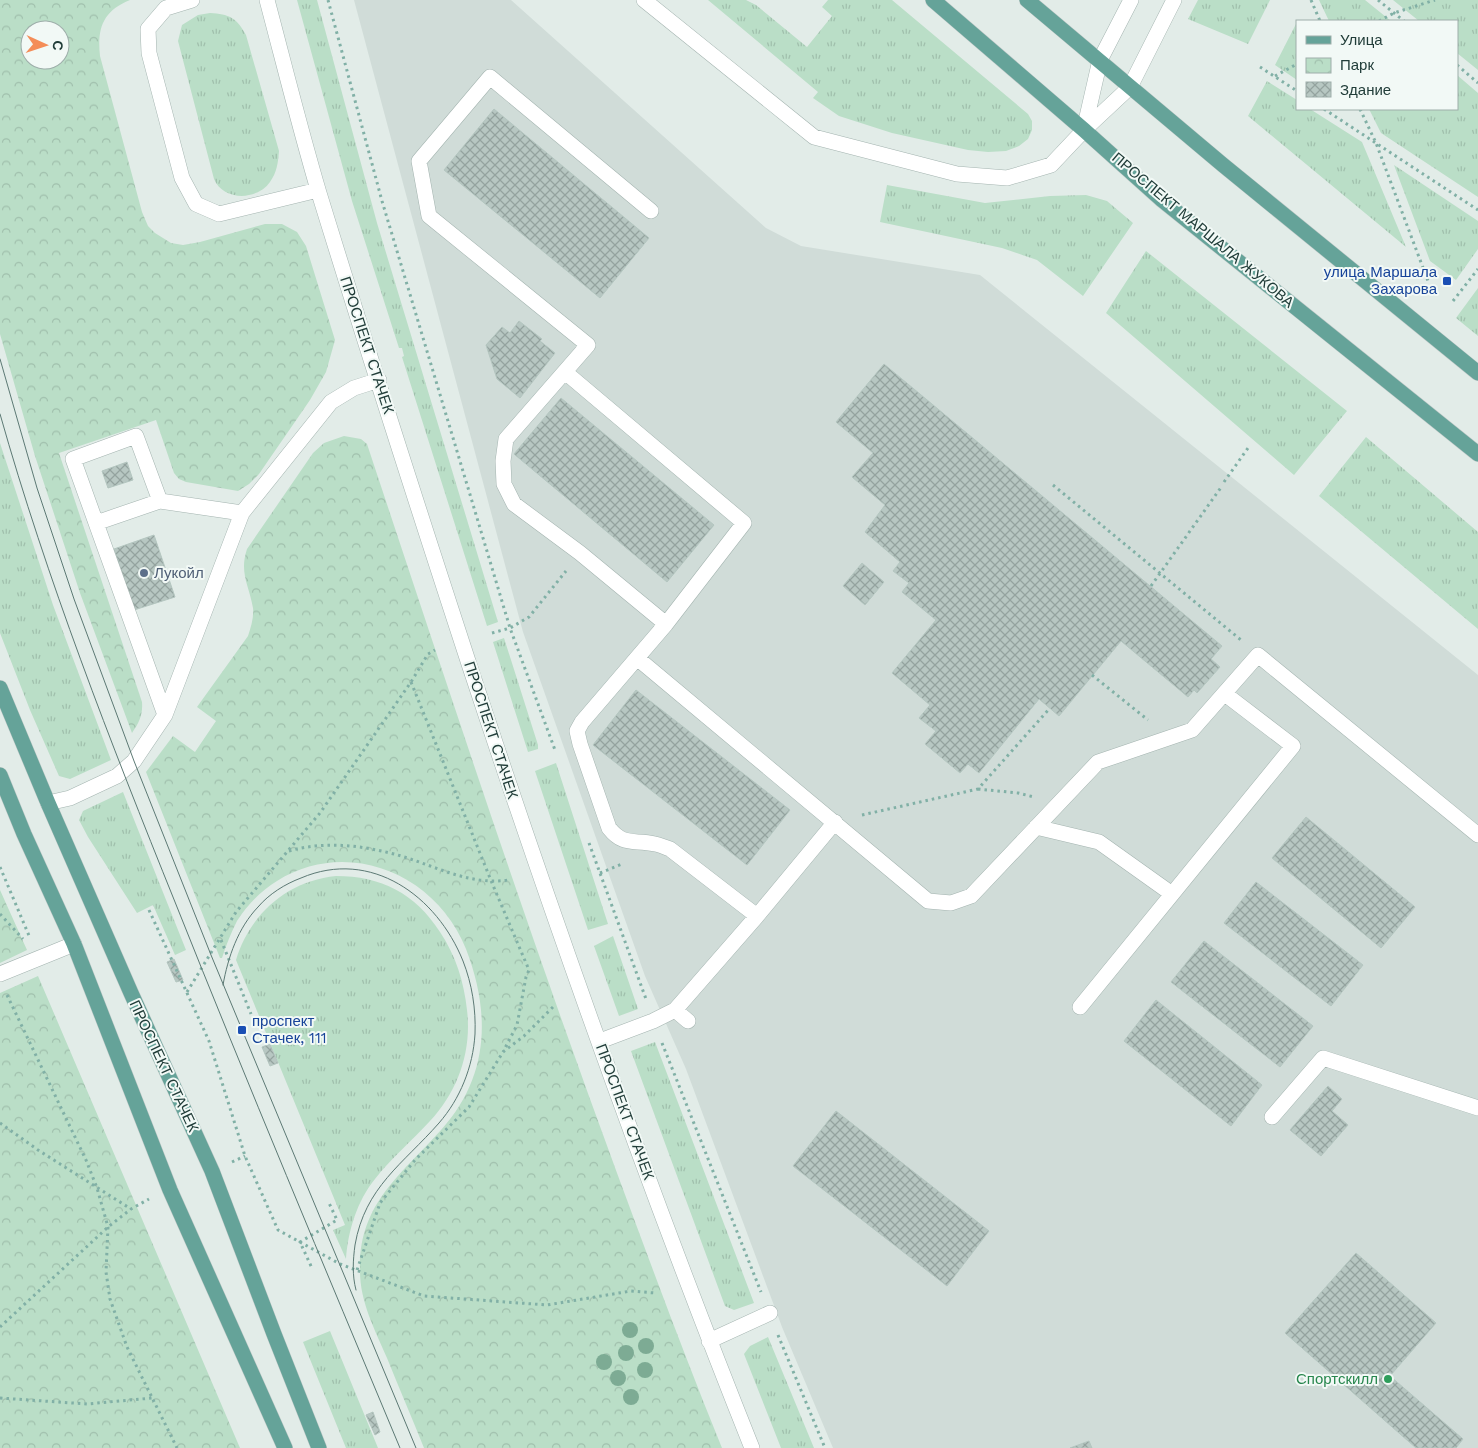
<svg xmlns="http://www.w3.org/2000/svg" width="1478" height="1448" font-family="'Work Sans',sans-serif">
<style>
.built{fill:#d0dcd8}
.grass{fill:url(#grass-tufts)}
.park{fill:url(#park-crowns);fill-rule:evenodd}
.building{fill:url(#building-cross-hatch);stroke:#b4c6c0}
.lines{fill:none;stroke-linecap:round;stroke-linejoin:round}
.minor-casing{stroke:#a4b4b0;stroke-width:16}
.major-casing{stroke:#c1c9c8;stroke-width:16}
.path{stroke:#81b0a6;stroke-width:3;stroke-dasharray:2.5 4;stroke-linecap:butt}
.minor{stroke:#fff;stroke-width:15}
.major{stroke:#65a399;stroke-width:15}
.tram{stroke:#5c7974;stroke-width:1}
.tree{fill:#7dab94}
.transit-dot{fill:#1a4fb4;stroke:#f2f9f6;stroke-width:2}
.service-dot{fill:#5c6f8a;stroke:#f2f9f6;stroke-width:2}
.leisure-dot{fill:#2e9e5b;stroke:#f2f9f6;stroke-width:2}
.labels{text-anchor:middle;stroke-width:4;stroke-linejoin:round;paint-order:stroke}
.street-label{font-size:15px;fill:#213d39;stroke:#f2f9f6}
.transit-label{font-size:15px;fill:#164399;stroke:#f2f9f6;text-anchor:end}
.service-label{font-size:15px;fill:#4e5e75;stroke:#f2f9f6;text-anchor:start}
.leisure-label{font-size:15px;fill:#27864d;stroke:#f2f9f6;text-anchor:end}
</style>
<defs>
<pattern id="grass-tufts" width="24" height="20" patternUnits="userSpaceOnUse" patternTransform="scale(1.25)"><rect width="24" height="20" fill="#badec7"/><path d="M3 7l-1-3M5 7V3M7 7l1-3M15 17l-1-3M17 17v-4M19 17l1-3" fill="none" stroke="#a0bfac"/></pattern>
<pattern id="park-crowns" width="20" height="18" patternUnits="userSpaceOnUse" patternTransform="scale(1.25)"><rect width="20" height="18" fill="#badec7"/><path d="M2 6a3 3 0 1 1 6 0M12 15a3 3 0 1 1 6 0" fill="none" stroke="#a0bfac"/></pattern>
<pattern id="building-cross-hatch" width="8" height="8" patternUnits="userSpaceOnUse" patternTransform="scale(1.25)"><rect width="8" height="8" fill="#b7c7c2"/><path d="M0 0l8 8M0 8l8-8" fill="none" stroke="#94a39f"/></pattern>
</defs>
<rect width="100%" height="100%" fill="#e2ece8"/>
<path class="built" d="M354,0H511L766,228L801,246L980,275L1478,675V1448H833L782,1327L686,1069L645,976L523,632Z"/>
<path class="grass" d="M297,0H317L377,223L498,622L487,626L402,357L404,356L402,348H399L352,201Z
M708,0H746L756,5L807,47L832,16L822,7L828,0H892L1028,114L1032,121V130L1028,139L1019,146L1006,151L988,152L968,150L892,133L839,116L813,98L818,92Z
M1198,0H1270L1248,44L1188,19Z
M1319,0H1365L1391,21H1329Z
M1393,0H1478V70L1457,53V21H1419Z
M210,13C229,14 237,18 246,35L279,151C278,163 277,172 270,182C257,201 223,201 214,179L178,41L182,25L198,15Z
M1297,22V80L1275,65Z
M1457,75L1478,93V197L1381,133L1369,109H1457Z
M1267,81L1297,100V109H1310L1362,142L1406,247L1248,116Z
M1394,165L1478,221V249L1456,280L1430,261Z
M887,185L985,203L1050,196L1086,195L1107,201L1133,223L1083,296L1037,260L1002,248L880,222Z
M1146,251L1347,411L1294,475L1106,313Z
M1478,288V336L1456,318Z
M1366,437L1478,532V629L1319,496Z
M0,443L53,605L111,760L70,779L59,776L30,710L0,633Z
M504,638L538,745V749L528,752L493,642Z
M556,763L608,924L588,930L535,771Z
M123,792L186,950L175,955L153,905L137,913L88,837L79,820L83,811Z
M336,876C381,876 415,893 440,932C456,956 464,982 467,1010C472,1051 458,1091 430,1121C412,1141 391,1158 375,1179C357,1201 348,1231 346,1259L333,1230L345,1225L236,960C250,914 287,881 336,876Z
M613,936L638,1009L619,1016L594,946Z
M655,1042L754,1303L734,1310L725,1306L631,1051Z
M330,1331L378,1448H346L303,1342Z
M768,1337L814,1448H781L744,1354L750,1346Z"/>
<path class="park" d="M0,0H130C103,11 97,28 100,56L142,212L148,226L155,233L171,243L183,245L200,242L265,224H282L297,232L306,246L335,340L326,372L310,400L259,474L249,484L238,491L186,482L179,479L174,473L156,420L59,453L142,702C143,715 139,723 132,733L80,593L35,456L0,334ZM30,30H60V60H30Z
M344,436L361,439L367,444C448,688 528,932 617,1173C651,1265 685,1357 722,1448H424C412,1418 399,1388 387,1358C375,1330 360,1302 360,1271C358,1204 401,1175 441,1130C489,1077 491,1014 466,949C436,874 348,837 277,881C261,891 247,905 237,921C231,933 226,945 222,958H220L146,772L173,736L195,752L216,721L197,707L248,636C251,627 254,617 253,608C249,585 239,573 247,549L313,453L324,443Z
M0,890L27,950L0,963Z
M38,976L240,1448H0V993Z"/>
<path class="building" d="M494,109L649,238L600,298L444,170Z
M519,321L542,339L540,341L555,353L520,398L497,379L486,345L502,327L510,333Z
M884,364L1222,646L1211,659L1220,667L1197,693L1194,690L1188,697L1121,641L1059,716L1039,699L979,773L968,764L960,773L925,744L936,731L919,718L930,705L892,673L936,620L902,592L909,583L893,571L900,562L865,532L885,505L852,477L873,453L836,422Z
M561,398L714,525L667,582L514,454Z
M127,462L133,480L108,488L102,471Z
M154,535L175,597L134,610L114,549Z
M862,563L884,582L865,605L843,586Z
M636,690L790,810L747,865L593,745Z
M1306,817L1415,907L1381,948L1272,858Z
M1256,882L1363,965L1331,1006L1224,923Z
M1204,941L1313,1026L1280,1067L1171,982Z
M174,959L183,980L176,982L167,962Z
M1156,1000L1262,1085L1231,1126L1124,1041Z
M270,1044L278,1063L270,1066L262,1047Z
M1328,1086L1342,1099L1332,1111L1348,1125L1321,1156L1290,1130Z
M836,1111L989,1231L947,1286L793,1166Z
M1356,1253L1436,1323L1390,1376L1463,1439L1456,1448H1416L1285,1333Z
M373,1412L380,1432L375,1435L366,1415Z
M1089,1441L1092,1448H1070Z"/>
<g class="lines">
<defs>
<path id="minor" d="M192,0L166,8L148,29L149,53L182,178L196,204L219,214L318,190
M267,0C284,64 300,129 319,193C367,349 417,505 468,661C555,925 649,1190 752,1448
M644,0L814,137L957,174L1007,178L1051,165L1084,130L1130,87L1174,0
M1084,130L1100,60L1131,0
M651,211L490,77L419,161L429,216L588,345L506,439L503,461L504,484L514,504L580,553L666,624L582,722L577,731L580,744L609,828C624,847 634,839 655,844C660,845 665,847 670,849L757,916
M565,372L744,523L666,624
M96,523L160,501
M637,658L928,901L951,903L971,896L1098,762L1192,730L1258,655L1478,835
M165,715L73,459L136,436L160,501L242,513
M48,803L70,798L117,776L134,761L165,715L242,513L331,402L354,388L379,380
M1036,827L1099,842L1172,894
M0,974L74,944
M1080,1007L1293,746L1225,694
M675,1010L688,1021
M600,1041L653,1021L675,1010L757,916L835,822
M1272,1117L1323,1058L1478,1108
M709,1341L770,1313"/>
<path id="major" d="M933,0L1084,130L1162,200L1478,454
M1027,0L1223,165L1478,373
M0,688L48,803L131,993L212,1171L274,1334L319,1448
M0,775L24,834L74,944L170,1190L285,1448"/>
</defs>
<use href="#minor" class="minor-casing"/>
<use href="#major" class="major-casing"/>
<path class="path" d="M328,0L382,201L510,628L555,750
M1311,0L1320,21
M1378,0L1404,21
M1379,21L1394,13L1435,0
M1457,65L1478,83
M1260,67L1297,91
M1275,76L1297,64
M1324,109L1478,210
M1360,109L1376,143L1428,281
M1453,301L1478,269
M1224,482L1248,448
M1053,485L1241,640
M1151,586L1222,486
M492,633L510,628L529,617L566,571
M1092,675L1148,720
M411,682L492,883L529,970L526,977L517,1025L503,1052
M978,789L1018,793L1034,797
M862,815L978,789L1050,708
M589,843L646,999
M289,851C325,841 359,845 394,854C432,864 468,886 508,880
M0,867L30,938
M600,873L622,864
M149,910L209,1041L245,1156L278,1230L340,1264L424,1296L547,1305L631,1291L655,1293
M0,914L23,939
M221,940L251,1014
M187,992L236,912L320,813L411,682L428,654L435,650
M7,995L86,1160L97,1188L108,1227L106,1272L110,1299L127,1347L177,1448
M662,1043L761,1292
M0,1123L38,1150L131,1209
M232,1162L245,1156
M311,1266L300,1242L337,1220L329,1203
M357,1270L380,1203L415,1160L469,1107L503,1052L524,1036L554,1006
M0,1327L108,1227L131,1209L149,1199
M778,1335L825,1448
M0,1398L87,1404L152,1398"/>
<use href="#minor" class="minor"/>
<use href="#major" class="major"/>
<path class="tram" d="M0,359L37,488L74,599L134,761L211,955L416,1448
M0,414C47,580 110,741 175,902C248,1085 324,1266 400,1448
M223,985C228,957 238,928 258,907C269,894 285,884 301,878C371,848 437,896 463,961C472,984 476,1009 475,1034C473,1067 460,1099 439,1123C403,1164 365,1187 355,1245C353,1260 352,1275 356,1290"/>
</g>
<g class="tree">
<circle cx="630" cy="1330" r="8"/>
<circle cx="646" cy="1346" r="8"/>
<circle cx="626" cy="1353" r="8"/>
<circle cx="604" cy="1362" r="8"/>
<circle cx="645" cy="1370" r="8"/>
<circle cx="618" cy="1378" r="8"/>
<circle cx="631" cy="1397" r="8"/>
</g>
<g class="transit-dot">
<rect x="1442" y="276" width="10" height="10" rx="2.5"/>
<rect x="237" y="1025" width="10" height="10" rx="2.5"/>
</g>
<circle class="service-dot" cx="144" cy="573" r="5"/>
<circle class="leisure-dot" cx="1388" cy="1379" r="5"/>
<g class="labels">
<g class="street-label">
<text transform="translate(1203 230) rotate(40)" y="5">ПРОСПЕКТ МАРШАЛА ЖУКОВА</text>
<text transform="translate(367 345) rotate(72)" y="5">ПРОСПЕКТ СТАЧЕК</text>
<text transform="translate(491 730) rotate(72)" y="5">ПРОСПЕКТ СТАЧЕК</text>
<text transform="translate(164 1066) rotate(65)" y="5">ПРОСПЕКТ СТАЧЕК</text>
<text transform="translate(625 1112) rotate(70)" y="5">ПРОСПЕКТ СТАЧЕК</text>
</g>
<g class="transit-label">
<text x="1437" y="277">улица Маршала<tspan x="1437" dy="17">Захарова</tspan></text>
<text x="252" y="1026" text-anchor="start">проспект<tspan x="252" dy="17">Стачек, 111</tspan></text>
</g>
<g class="service-label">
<text x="154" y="578">Лукойл</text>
</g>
<g class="leisure-label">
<text x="1378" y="1384">Спортскилл</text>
</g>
</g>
<rect x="1296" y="20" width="162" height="90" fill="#f2f9f6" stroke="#9eaeaa"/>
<rect x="1306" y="36" width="25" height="8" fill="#65a399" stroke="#9eaeaa"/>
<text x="1340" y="45" font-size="15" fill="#213d39">Улица</text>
<rect x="1306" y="58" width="25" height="15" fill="url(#park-crowns)" stroke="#9eaeaa"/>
<text x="1340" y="70" font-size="15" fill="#213d39">Парк</text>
<rect x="1306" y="82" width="25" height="15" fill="url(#building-cross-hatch)" stroke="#9eaeaa"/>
<text x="1340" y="95" font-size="15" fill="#213d39">Здание</text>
<g transform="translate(45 45) rotate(93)"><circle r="24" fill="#f2f9f6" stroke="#9eaeaa"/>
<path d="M0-4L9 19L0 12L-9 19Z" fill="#f48d58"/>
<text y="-8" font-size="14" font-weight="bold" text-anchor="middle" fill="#213d39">С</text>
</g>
</svg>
